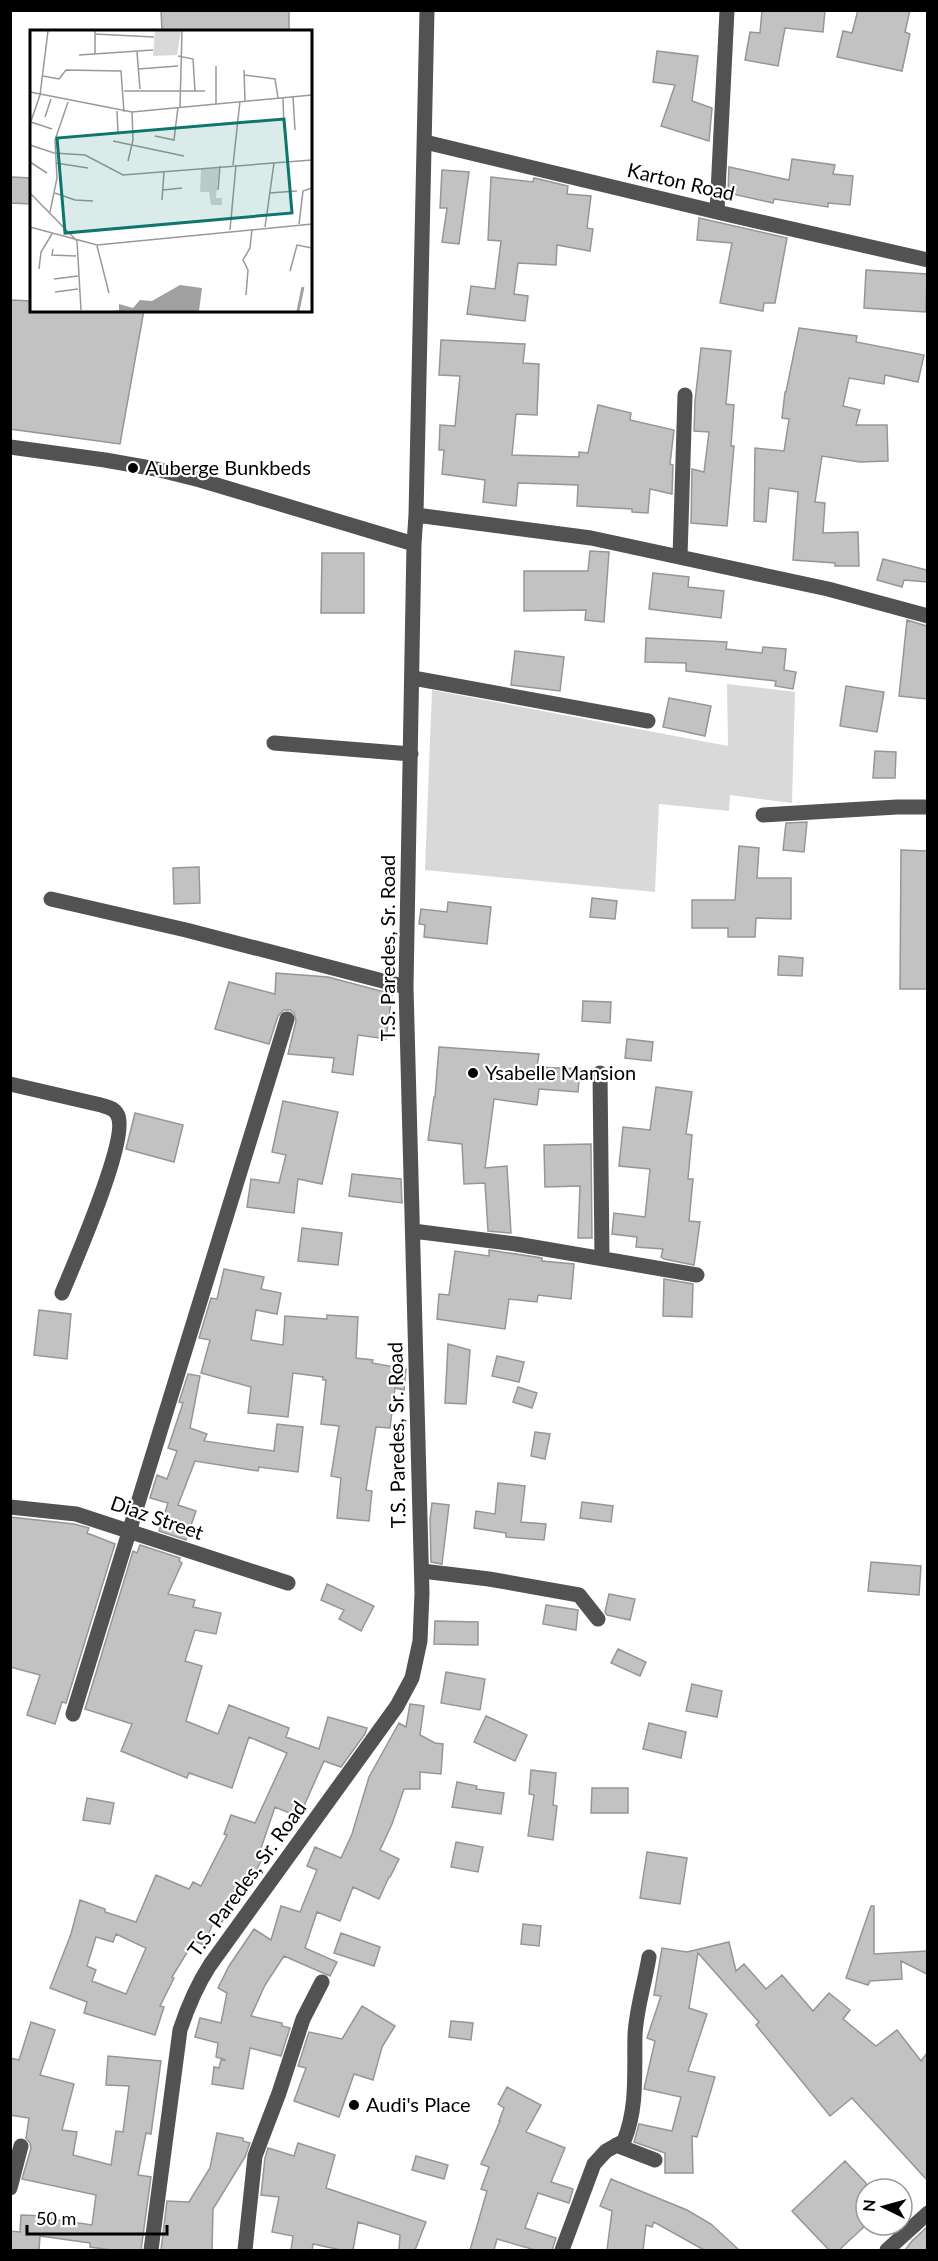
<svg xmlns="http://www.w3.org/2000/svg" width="938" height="2261" font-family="Lato,sans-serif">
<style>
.green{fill:#d9d9d9}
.building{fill:#c2c2c2;stroke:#969696;stroke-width:1.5;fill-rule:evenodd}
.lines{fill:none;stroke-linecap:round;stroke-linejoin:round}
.minor{stroke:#525252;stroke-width:15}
.poi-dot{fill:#000;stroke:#fff;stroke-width:2}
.labels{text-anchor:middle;stroke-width:4.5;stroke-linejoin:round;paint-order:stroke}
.street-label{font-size:20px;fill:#000;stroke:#fff}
.poi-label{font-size:20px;fill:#000;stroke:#fff;text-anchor:start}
.inset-river{fill:none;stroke:#a0a0a0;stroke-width:3}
.inset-road{fill:none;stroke:#999;stroke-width:1.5}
.view{fill:#0f766e;fill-opacity:0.15;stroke:#0f766e;stroke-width:3}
.inset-edge{fill:none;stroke:#000;stroke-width:3}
</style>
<rect width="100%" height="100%" fill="#fff"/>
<path class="green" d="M727,684L795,692L792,803L730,795L729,811L659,804L655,892L425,870L432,690L728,746Z"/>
<path class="building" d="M161,10H289V32H162Z
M762,10H825L823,32L785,28L778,66L745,60L750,32L760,33Z
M858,10H910L905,32L910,34L902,71L837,57L843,31L852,33Z
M657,51L698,56L692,101L712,108L709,141L661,126L675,85L653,82Z
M792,159L835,165L833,174L853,176L850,205L828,203V207L774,199L773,203L728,193L729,167L789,180Z
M442,170L469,172L459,244L442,242L447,208H440Z
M10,177L32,178V204L10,203Z
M491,177L533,182L534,178L568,186L567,194L591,196L587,228L593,229L590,251L557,245L556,265L518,263L514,294L528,296L525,321L467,314L471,286L495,289L501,241L488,240Z
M699,218L787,238L775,303H764L763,311L720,303L732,243L697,240Z
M866,270L927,274L926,312L864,308Z
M10,300L32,301V310H144L120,444L10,429Z
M799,328L857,336L856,342L924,355L918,382L885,375L884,384L849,378L843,406L860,410L856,425H887L888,461L860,462L822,456L815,502L825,503L823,533L858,532L859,566H835V563L793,560L798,492L769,488L766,522L754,521L755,448L784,451L789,419L782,418L785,392H786Z
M441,340L525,344L523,363L539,364L537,415L516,414L512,455L579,457V452L588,453L598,405L631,413L630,420L674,430L670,464L673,465L672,494L650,489L648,513L632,512V509L577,506L578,485L518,483L516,506L483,502L485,480L442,474L444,450H439L440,425L455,426L460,376L439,375Z
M701,348L731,351L726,404L734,405L731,446H734L727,526L691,523L692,469L704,472L709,432L694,431L695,401Z
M590,551L609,552L604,622L585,620L586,610L524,611V571H588Z
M322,553H364V613H321Z
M883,559L927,570V582L904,580L902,587L877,580Z
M653,573L689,577L688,587L724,591L721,618L649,609Z
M907,620L927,626V699L899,696Z
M646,638L727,642L726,649L762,653L763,647L786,649L784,670L796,672L793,689L775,686L776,681L686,671V663L645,662Z
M515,651L564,657L560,691L511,685Z
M846,686L884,692L877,732L840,726Z
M669,698L711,706L705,736L663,727Z
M875,751L896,752L895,778H873Z
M807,822L804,852L783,850L786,823Z
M739,846L759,848L757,878H791V919L756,918L755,937H728V928H692V900H735Z
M901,850L927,851V989H900Z
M199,867L200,903L174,904L173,868Z
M592,898L617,901L615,919L590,917Z
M448,902L491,907L487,944L424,937L425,925L419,924L421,909L447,912Z
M779,956L803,958L802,976L778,975Z
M276,973L328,977L392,994L386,1039L358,1035L353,1075L332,1072L334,1058L288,1054L296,1021L294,1013L290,1010H284L278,1016L269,1044L215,1029L229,982L275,994Z
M583,1001L611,1002L610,1023L582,1021Z
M627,1039L653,1042L651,1061L625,1058Z
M439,1047L539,1054L537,1067L580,1069L578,1092L539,1089L537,1105L494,1099L485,1168L507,1166L511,1233L488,1231L485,1183L464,1184L462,1144L428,1140L434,1097H435Z
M656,1087L692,1092L686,1134L692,1135L688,1179H693L689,1221L700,1222L694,1265L664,1259L661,1257L663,1249L636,1247L637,1237L612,1234L614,1213L645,1217L650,1169L619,1166L623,1127L650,1130Z
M283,1101L338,1112L322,1184L298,1179L294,1213L247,1207L251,1179L279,1183L286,1155L272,1152Z
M135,1113L183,1125L174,1162L126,1149Z
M591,1144L592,1238H578L580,1186L545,1187L544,1145Z
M352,1174L401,1179L402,1203L349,1196Z
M302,1228L342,1233L338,1265L298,1261Z
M489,1250L542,1258V1261L574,1264L571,1299L538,1295L537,1302L509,1299L505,1329L437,1319L439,1294L449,1295L455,1251L489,1256Z
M224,1269L264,1277L261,1289L281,1293L277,1314L256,1310L251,1340L283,1345L285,1316L327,1319V1315L358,1317L356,1358L373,1360L372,1363L406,1369L404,1390L395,1388L390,1428L376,1427L366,1490L372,1491L369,1521L337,1518L341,1478L331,1476L339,1426L321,1424L326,1380H323V1377L293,1373L288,1417L248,1413L251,1387L201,1373L210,1340L199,1338L211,1298L217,1299Z
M664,1279L693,1284L692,1317L663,1316Z
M39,1310L71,1314L67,1359L34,1355Z
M448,1344L470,1350L466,1404L445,1403Z
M497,1356L524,1362L519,1382L492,1376Z
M188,1374L200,1376L190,1428L207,1434L204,1441L274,1451L277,1424L303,1427L298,1472L259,1467L258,1471L195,1461L178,1505L196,1511L186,1540L159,1531L168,1503L150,1498L157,1475L167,1479L177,1451L168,1448L183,1403L179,1402Z
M518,1387L537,1393L532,1408L513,1402Z
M535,1432L550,1434L545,1459L531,1456Z
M498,1483L525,1486L521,1522L546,1524L544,1540L506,1537V1533L474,1528L476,1511L495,1514Z
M582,1502L613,1506L611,1522L580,1518Z
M432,1503L449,1505L442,1564L431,1562L430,1519Z
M10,1517L74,1524L89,1528L87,1533L115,1544L66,1703L62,1702L55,1724L27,1715L40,1675L10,1667Z
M140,1545L180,1558L179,1561L182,1563L168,1594L195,1600L193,1607L221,1613L216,1634L195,1630L185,1661L202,1666L186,1721L218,1734L229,1705L289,1728L286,1737L319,1749L328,1717L367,1728L365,1734L341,1767L324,1761L299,1817L275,1807L258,1857L262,1859L244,1894L239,1891L222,1922L215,1918L204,1945L194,1941L172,1977L174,1978L160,2006L164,2007L155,2035L84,2013L87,2002L50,1988L71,1934L80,1900L105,1909V1912L136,1922L156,1875L189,1889L193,1882L201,1886L227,1835L224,1834L231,1815L255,1823L287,1753L249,1737L232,1788L189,1773L187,1778L121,1751L132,1724L85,1709L133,1551L137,1553ZM116,1934L146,1948L126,1994L92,1981L96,1970L87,1966L96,1937L113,1942Z
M871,1562L921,1566L919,1595L868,1591Z
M327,1584L374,1606L361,1631L339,1619L344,1610L321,1600Z
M609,1594L635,1599L630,1620L607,1615L605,1612Z
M546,1605L578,1610L576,1630L543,1624Z
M435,1621L478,1622V1645L434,1644Z
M618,1649L646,1662L640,1676L611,1663Z
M446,1672L485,1679L480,1710L441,1703Z
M692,1684L722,1691L717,1717L686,1711Z
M410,1704L424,1706L420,1735L435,1743L443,1744L441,1774L420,1772V1789H404L392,1824L380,1850L399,1859L390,1877H389L379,1899L353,1887L340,1921L317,1912L305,1948L337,1962L330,1976L284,1956L265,1985L251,2016L282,2023V2026L290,2028L281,2056L250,2048L243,2089L212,2084L214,2067L219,2068L221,2060H226L216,2057L218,2043L195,2037L200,2018L221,2023L227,1993L218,1988L229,1966L254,1929L271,1940L281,1906L300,1912L317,1870L307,1866L315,1847L341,1858L352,1834L369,1777L399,1723L406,1727Z
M486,1716L527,1735L515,1761L474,1742Z
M649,1723L686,1732L681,1758L643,1749Z
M531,1770L556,1773L553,1805L557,1806L553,1840L528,1836L534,1795L529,1794Z
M457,1782L477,1786L476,1789L504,1793L501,1814L452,1807Z
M592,1788H628V1813H591Z
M87,1798L114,1803L110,1824L83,1820Z
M456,1842L483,1847L478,1872L451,1867Z
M647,1852L687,1858L680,1904L640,1898Z
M871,1906H874V1954L927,1951V1974L901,1961L902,1979L870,1981L868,1985L846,1978Z
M523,1924L541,1926L539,1946L521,1944Z
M341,1933L380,1947L374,1966L334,1953Z
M729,1942L736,1971L744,1964L766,1989L782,1975L813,2011L829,1993L850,2010L843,2019L876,2046L897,2030L921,2061L927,2053V2180L852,2098L830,2116L756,2025L759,2022L698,1953L689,2008L707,2014L688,2071L715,2077L697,2137L692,2136L693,2173H665V2153L634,2142L639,2124L672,2131L681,2097L644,2089L655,2041L647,2038L661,1996L654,1995L662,1948L687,1952Z
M362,2006L395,2026L382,2047L373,2080L354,2074L339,2117L294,2101L306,2068L298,2066L309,2032L342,2039Z
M451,2021L473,2023L471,2040L449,2037Z
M31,2022L55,2030L40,2075L74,2084L62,2130L77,2132L73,2155L111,2165L116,2131L123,2132L129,2086L106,2085L108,2056L161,2061L151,2134L146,2133L138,2175L151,2177L141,2250H111L90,2247V2243L40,2236L39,2250H10V2231L20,2232L21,2215L45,2216V2218L92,2225L96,2195L22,2179L31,2148L30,2143L26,2138L29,2118L10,2115V2058L19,2060Z
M507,2087L541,2105L526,2132L565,2148L551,2182L573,2189L569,2203L538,2193L525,2228L556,2238L552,2250H535L497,2239L494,2250H470L487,2191L481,2189L489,2167L481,2164L500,2121H499L504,2108L498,2104Z
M217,2133L243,2138V2141L250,2143L245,2157L213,2209L212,2250H161L167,2201L189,2202L210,2168Z
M298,2143L335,2155L326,2188L426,2222L415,2250H399L400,2235L358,2222L353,2250H341L313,2244L312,2250H291L293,2236L272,2232L279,2197L261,2195L265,2158L268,2148L294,2156Z
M416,2156L448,2165L444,2179L412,2170Z
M845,2161L866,2183V2225L839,2250H829L792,2211Z
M611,2179L687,2210L711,2224L739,2250H704L654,2222L652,2227L646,2225L643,2250H607L612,2211L600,2206Z
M927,2227V2250H905L912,2241Z"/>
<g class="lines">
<path class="minor" d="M425,142L717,212L928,260
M717,212L727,10
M10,447L105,460L156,469L200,480L414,544
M416,515L591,538L828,589L928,616
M680,557L685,395
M413,678L648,721
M274,743L411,754
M763,815L897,807H928
M51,899L186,930L406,987
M600,1073L602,1259
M10,1084L101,1105C107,1107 114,1108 117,1114C131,1135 73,1266 62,1293
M413,1231L516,1244L697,1275
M10,1507L76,1514L288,1583
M422,1571L489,1579L579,1595L598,1619
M73,1714L287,1019
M616,2145L655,2160
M10,2188L21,2146
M151,2250L180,2030C188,2006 197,1985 210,1965L397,1706L412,1678L420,1641L422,1593L406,987L414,544L416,515L427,10
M245,2250L255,2156L279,2093L303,2019L322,1982
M562,2250L594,2164L606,2151L624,2141C638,2106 634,2072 635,2035C636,2010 645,1982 649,1957
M887,2250L928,2213"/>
</g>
<g class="poi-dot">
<circle cx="133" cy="468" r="6"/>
<circle cx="473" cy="1073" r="6"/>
<circle cx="354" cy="2105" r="6"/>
</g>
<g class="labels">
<g class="street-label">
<text transform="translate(681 182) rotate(13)" y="7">Karton Road</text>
<text transform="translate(388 948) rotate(-90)" y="7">T.S. Paredes, Sr. Road</text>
<text transform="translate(397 1435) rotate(-91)" y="7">T.S. Paredes, Sr. Road</text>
<text transform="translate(157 1518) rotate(19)" y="7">Diaz Street</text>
<text transform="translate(247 1879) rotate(-54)" y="7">T.S. Paredes, Sr. Road</text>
</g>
<g class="poi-label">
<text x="145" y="475">Auberge Bunkbeds</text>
<text x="485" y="1080">Ysabelle Mansion</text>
<text x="366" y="2112">Audi's Place</text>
</g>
</g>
<g transform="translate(30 30)">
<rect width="282" height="282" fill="#fff"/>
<path d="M125,1H151L147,25L123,26ZM189,138L186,168H192V175H181L179,162H170L171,139Z" fill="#d9d9d9"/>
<path d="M150,255L172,258L169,281H84L89,280V274L103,278L110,270L122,271Z" fill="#a0a0a0"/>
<path class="inset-river" d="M268,281L273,257"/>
<path class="inset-road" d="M65,4L124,7M107,22L110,59M65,24V1M49,25L123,20M148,26L163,29L165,61M186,36V74M108,39L148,36M214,40L215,71M214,45L245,49L248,68M13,46L29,49L36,40L91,41L94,82M94,61H175M0,62L102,82L282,65M263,67L265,100M253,68L254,98M150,77L152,1M87,81L88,103M15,87L21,69M1,92L22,99M0,94L10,65L18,1M125,106L144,110L148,77M83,111L154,126M0,115L24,123L55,125L93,145L282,130M98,131L103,110L102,82M0,132L17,143M26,133L58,138M203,135L210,71M133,160L152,158M188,160L190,136M0,163L47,211M25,163L45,170L63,171M239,163L267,161M132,170L134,142M20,182L27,148L25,110L38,72M269,194L273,161L282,158M0,197L67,215L282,194M235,197L244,133M200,200L206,135M47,211L51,280M67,216L79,263M23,219L22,225L46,226M9,239L11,222L22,204M260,241L267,215L282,218M24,249L48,246M25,262L48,259M216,265L218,240L213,230L220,218L222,199"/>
<path class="view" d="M254,89L262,183L35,203L27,108Z"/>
<rect width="282" height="282" class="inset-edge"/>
</g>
<rect width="938" height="2261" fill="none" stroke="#000000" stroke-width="24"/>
<g transform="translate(884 2207) rotate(275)"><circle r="28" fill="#ffffff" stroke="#999999" stroke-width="1.5"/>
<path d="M0-4.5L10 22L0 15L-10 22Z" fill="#000000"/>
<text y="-9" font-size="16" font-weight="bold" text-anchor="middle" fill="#000000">N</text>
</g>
<path d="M27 2225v9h140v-9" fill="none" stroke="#000000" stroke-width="3"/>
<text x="36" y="2225" font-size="18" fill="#000000" stroke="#ffffff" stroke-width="4.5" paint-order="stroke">50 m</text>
</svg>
